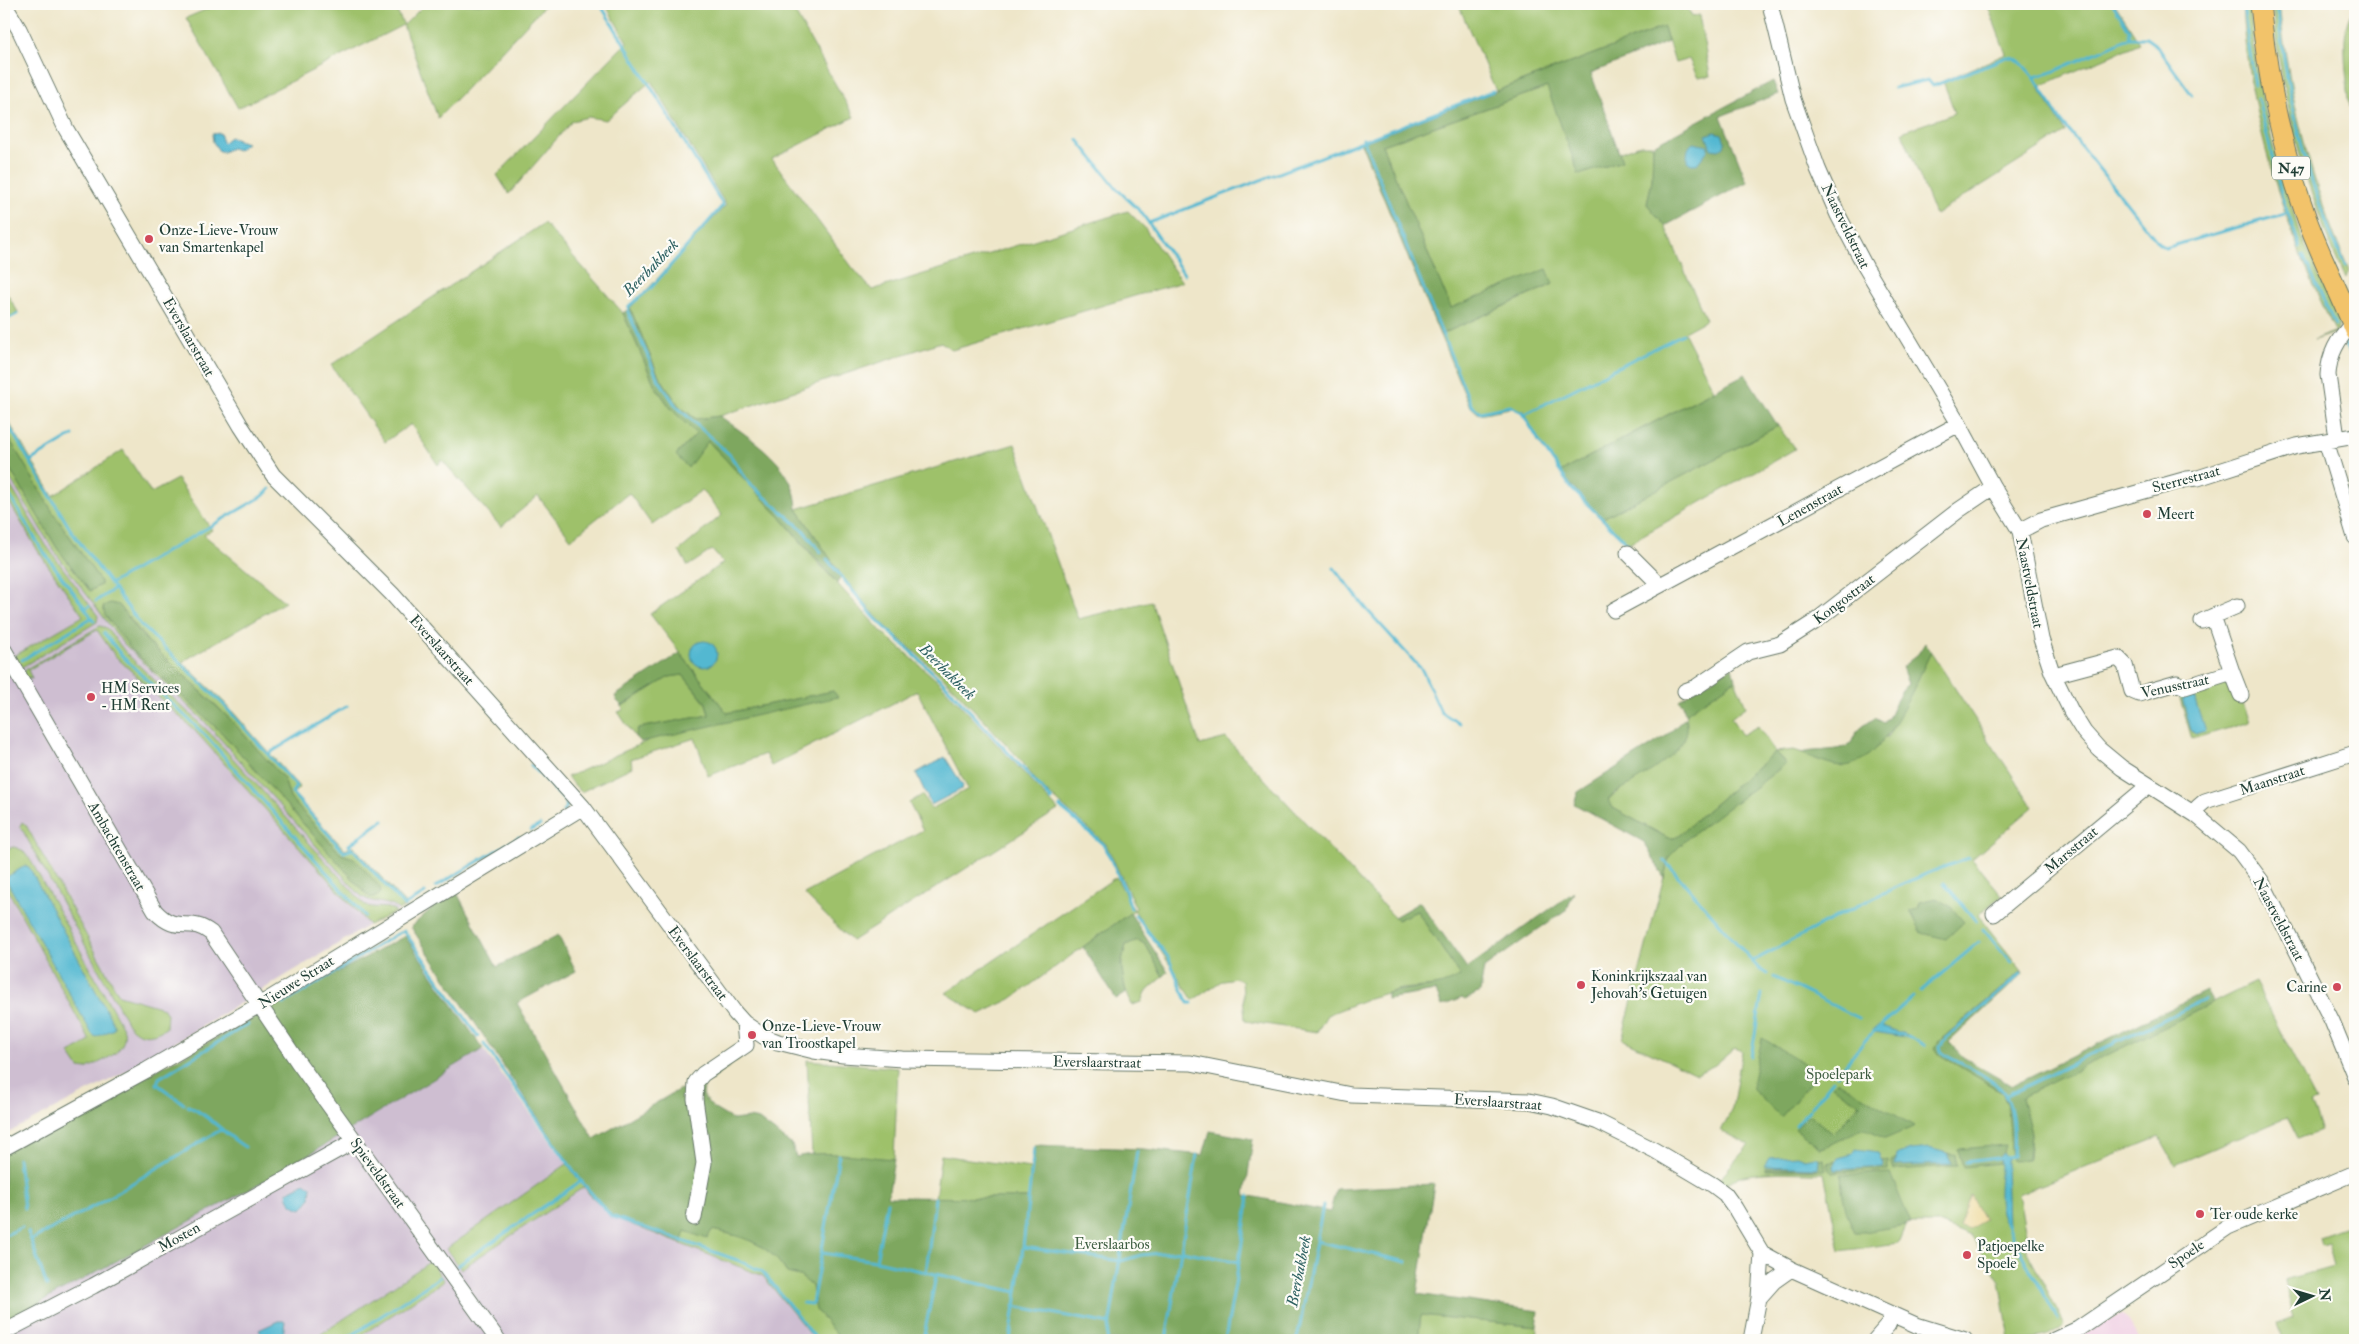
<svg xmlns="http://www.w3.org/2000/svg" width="2359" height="1344" font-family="'IM FELL Double Pica',serif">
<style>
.built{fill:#f0d0e4}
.industrial{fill:#cebed1}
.green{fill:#9ec16b;stroke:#5e7f50;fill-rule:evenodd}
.forest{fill:#7ea75f;stroke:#4e724a}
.sand{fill:#eeda9e;stroke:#868c69}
.water{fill:#53b8d1;stroke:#397a82}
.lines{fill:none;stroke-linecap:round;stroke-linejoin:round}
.stream{stroke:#53b8d1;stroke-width:3}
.minor-casing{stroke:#677868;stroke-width:17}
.major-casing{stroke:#677868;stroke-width:21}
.minor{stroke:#fff;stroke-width:15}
.major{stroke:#f2c36a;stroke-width:19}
.poi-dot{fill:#d1495b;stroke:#fdfcf7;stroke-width:2}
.labels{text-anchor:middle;stroke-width:4.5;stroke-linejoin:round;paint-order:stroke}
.shield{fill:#fdfcf7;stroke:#62766e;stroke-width:1}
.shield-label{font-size:14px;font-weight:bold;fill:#1f3d34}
.street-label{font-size:15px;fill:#1f3d34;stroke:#fdfcf7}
.poi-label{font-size:15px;fill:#1f3d34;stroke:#fdfcf7;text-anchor:start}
.park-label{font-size:15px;fill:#3f5e42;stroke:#fdfcf7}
.water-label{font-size:16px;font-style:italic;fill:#2f6263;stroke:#fdfcf7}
</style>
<rect width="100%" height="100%" fill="#fdfcf7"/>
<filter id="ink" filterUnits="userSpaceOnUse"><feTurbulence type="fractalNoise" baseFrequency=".02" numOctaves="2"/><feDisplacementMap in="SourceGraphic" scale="10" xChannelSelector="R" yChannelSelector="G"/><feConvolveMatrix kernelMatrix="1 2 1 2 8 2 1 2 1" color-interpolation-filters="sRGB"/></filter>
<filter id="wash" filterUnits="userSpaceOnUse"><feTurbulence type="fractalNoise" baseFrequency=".0096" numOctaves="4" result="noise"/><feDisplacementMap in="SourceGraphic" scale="20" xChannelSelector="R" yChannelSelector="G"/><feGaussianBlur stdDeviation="1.12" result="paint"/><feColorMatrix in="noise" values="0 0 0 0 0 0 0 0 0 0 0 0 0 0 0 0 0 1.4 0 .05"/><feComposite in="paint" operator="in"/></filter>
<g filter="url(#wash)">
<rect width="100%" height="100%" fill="#eee6c9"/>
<path class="built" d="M2123,1314L2140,1340H2073L2122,1314Z"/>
<path class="industrial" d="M4,414L73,531L182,662L224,702L300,788L293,793L345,850L353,846L407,906L369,925L133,1068L4,1135Z
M483,1049L589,1194L614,1218L763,1276L815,1340H4V1322L275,1175Z"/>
<path class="green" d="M219,4H393L404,25L425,4H546L438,118L403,25L238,108L186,18Z
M605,4H790L854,117L772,159L852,267L872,290L1128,211L1144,227L1182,282L952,350L941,342L720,416L696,419L679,406L658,374L630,308L726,205L651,81L606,120L588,117L572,121L509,194L497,175L627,42Z
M1458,4H1686L1692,17L1699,15L1710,76L1698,78L1689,59L1675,63L1664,27L1496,91Z
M1987,4H2115L2140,43L2038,87L2066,132L1935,215L1902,132L1955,113L1943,81L2006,54Z
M2242,4H2249L2258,78L2273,146L2299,231L2339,322L2337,332L2314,340L2335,331C2286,232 2247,114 2242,4Z
M2272,4H2279C2289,97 2311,185 2349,271L2345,279C2306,192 2281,99 2272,4Z
M2355,10V106L2350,107C2348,88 2337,20 2355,10Z
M1548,87L1579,175L1621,161L1619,153L1640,145H1653L1652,180L1647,204L1665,226L1706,320L1684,332L1714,390L1560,472L1539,443L1523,410L1510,408L1479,414L1469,405L1440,335L1552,285L1547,270L1451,308L1382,145Z
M544,223L623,313L655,386L672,410L696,434L676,455L708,441L781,518L820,565L882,632L941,684L1058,810L852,941L804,894L923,830L909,803L922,795L931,809L968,789L917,691L771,766L765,754L708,776L695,738L631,759L632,767L581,792L567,777L654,738L837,697L833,691L727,713L650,614L723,563L712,550L688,566L679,551L722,515L702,490L652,525L629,493L571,539L538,496L501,527L442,460L438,465L411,424L385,442L331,365Z
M4,289L18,312L4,321Z
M4,414L53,496L123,450L151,493L177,479L212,530L204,535L285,602L182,662L224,702L300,788L293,793L345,850L353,846L407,906L399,910C389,900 374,905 361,896L206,723L122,642L52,548L4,468V459L57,548L90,591L101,585V582L52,511L4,430ZM119,605L150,644L218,707L284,779L290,798L341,854L351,857L369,897L222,733L131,649Z
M1778,426L1795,449L1629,543L1601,519Z
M1015,444L1078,619L1151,601L1200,745L1226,738L1397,920L1417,911L1460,976L1445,985L1401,989L1369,998L1327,1015L1317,1032L1245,1021L1242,981L1236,978L1223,980L1193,1000L1134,910L1011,999L980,1014L946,993L1116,877L1134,910L1136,908L1106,844L1040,786L1020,759L944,678L880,621L842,576L797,509Z
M4,475L46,545L98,616L97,622L22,667L14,656L83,616L38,551L4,493Z
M100,626L107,628L126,653L212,735L365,905C375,910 388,904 396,912L369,925L195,731L115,656L97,630L28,670L32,679L26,678L24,673L26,669Z
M1931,652L2033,807L1972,859L2002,895L1978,915L2022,971L1939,1041L1985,1082L2002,1092L2008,1107L2012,1160L2029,1159L2031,1133L2021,1097L2255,982L2316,1101L2310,1103L2321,1130L2298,1139L2287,1117L2175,1165L2159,1137L2018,1194L2026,1234L2021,1240L2065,1325C2048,1340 2032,1340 2010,1340L2000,1281L1971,1236L1941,1224H1906L1898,1243L1840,1251L1824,1173C1798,1174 1744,1167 1725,1185L1719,1179L1749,1145L1721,1131L1732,1109L1742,1051L1735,1048L1715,1065L1696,1074L1622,1039L1669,857L1689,837L1786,763L1775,752L1675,838H1668L1613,808L1608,800L1684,740L1687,721L1685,714L1735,680L1746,706L1731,718L1742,735L1758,726L1775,752L1794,750L1843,767L1888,736Z
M683,675L706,704L709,715L638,728L635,737L618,712L623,710L622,706L669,677Z
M2224,682L2231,685L2237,702L2242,700L2250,722L2192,739L2178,692L2182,694Z
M22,822L26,825L119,995L163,1008L167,1014L166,1028C152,1037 139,1038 128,1024L23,831L20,826Z
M14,847L22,850L30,859L124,1030C128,1053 103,1060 86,1069L79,1068L69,1053L90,1041L4,883V849Z
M1138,940L1146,945L1163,977L1146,992L1142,1002L1132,1005C1121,981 1119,970 1126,945Z
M807,1060L898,1068L894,1159L812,1155Z
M941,1155L1030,1168L1029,1198H935Z
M567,1164L584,1187L461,1269L446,1249Z
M2355,1224V1332L2351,1340H2283L2278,1324L2294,1318L2284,1280L2334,1266L2328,1243L2321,1245L2319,1237Z
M712,1230C745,1237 768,1243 787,1273L800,1276L812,1286L816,1310L841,1340H815L763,1276L681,1244L684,1231Z
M431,1261L444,1281L354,1340H312Z
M1421,1315L1537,1327L1536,1340H1418Z"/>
<path class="forest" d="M1664,27L1668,42L1591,73L1622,161L1579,175L1547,87L1382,145L1451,308L1547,269L1553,284L1440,335L1361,143Z
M1773,81L1778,94L1721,116L1747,182L1665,226L1647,204L1652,180L1653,145Z
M630,308L658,374L679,406L696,419L720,416C752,440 796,465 797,509L842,576L837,583L781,518L708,441L688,468L676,455L696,434L672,410L655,386L623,313Z
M1745,374L1778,426L1601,519L1560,472Z
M4,430L52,511L101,582V585L90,591L57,548L4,459Z
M110,603L119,605L145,639L231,720L284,779L290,798L341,854L354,858L380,887L381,893L376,897H369L222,733L131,649L105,615L103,606Z
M1925,643L1931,652C1915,684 1885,763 1844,766C1834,767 1811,757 1800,753C1817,749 1838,752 1851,744C1856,729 1862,727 1875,718L1884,723C1895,712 1894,695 1908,684L1902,667L1918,654Z
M680,653L727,713L833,691L838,697L640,742L635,737L638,728L709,715L706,703L683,675L669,677L622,706L617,701L615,696Z
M1732,667L1735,680L1685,714L1683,705L1679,700Z
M1685,718C1700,748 1635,781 1615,793L1608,800L1613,808L1668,838H1675L1775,752L1786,764L1689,837L1669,857L1664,878L1644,842L1574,804L1578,792L1666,736Z
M1574,892L1567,909L1484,968L1480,992L1465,1000L1462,998L1442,1006L1436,991L1387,999V993C1413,986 1437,991 1460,976L1417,911L1397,920L1394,917L1420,902L1467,968Z
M457,893L497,967L558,935L576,971L517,1003L594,1139L680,1089L690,1093L691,1081L749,1051L704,1086L703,1096L713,1108L733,1120L749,1118L759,1120L792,1145L796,1157C824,1149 865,1157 894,1159L888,1197L1028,1198L1035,1145L1143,1149L1203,1155L1210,1131L1253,1139L1245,1195L1330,1212L1336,1189L1434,1184L1417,1294L1539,1311L1537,1327L1421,1315L1418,1340H841L816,1310L812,1286L800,1276L787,1273C768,1243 745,1237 712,1230L707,1239L685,1231L681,1244L615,1218L589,1194L411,927L432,908Z
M1936,898L1950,906L1964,922L1946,939L1922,933L1910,911L1918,909L1920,902Z
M1130,913L1168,972L1163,977L1146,945L1138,940L1126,945L1121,964L1126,993L1116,999L1083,947Z
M405,936L483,1049L275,1175L4,1322V1152Z
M2022,971L2023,974L1949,1042L1963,1057L2012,1086L2206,991L2213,1003L2022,1097L2031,1133L2028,1160L2012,1161L2008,1107L2002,1092L1940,1055L1935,1048L1939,1041Z
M1762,1038L1819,1072L1782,1116H1780L1753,1090V1080Z
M1837,1081L1914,1126L1913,1127L1885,1139L1865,1129L1859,1130L1825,1147L1820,1148L1795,1129L1809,1114L1833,1134L1860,1104L1832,1086Z
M2005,1145L2003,1152L1999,1156L2001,1163L1963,1167L1958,1150L1960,1149Z
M1947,1153L1955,1155L1957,1166L1894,1170L1891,1161L1896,1158L1895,1164L1951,1162Z
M1817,1158L1824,1159L1826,1170H1765V1168H1818Z
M1882,1160L1888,1161V1170L1832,1173L1829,1170L1827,1163L1835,1161L1836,1170L1883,1167Z
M1890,1173L1911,1224L1864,1232H1855C1845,1214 1842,1195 1841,1175Z"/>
<path class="sand" d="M1970,1195L1985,1220L1969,1229L1959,1226Z"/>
<path class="water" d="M1714,132L1722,134L1725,142L1724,146L1719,150L1711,149L1706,135Z
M220,133L223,143L230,137L247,143L238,150L231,148L223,152L219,151L213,142L212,134Z
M1693,143L1708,146V150L1697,164H1691L1687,161C1687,153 1687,147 1693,143Z
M691 654a13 13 0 1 1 26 0a13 13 0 1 1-26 0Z
M2193,693L2205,731L2195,734L2191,730L2182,698Z
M945,757L963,786L962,789L931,805L916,773Z
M25,866L29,867L114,1025V1029L96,1037L92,1034L5,878Z
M1879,1025L1910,1036L1911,1038L1874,1032L1873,1030Z
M1929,1148L1947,1153L1952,1164L1895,1166L1897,1154L1912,1150Z
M1856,1149L1878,1152L1884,1167L1835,1170L1834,1166L1838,1158L1853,1154Z
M2003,1152L2008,1159L2006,1160L2008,1226C1992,1207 2003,1177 1999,1156Z
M1797,1156L1804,1159L1815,1157L1819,1159L1818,1168L1764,1166L1769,1158Z
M305,1183L311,1186L310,1199L302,1209C292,1206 288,1202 287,1192Z
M278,1321H285L283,1337L279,1340H265L259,1330Z"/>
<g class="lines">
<path class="stream" d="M600,4L723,205L651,288L629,306L628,312L657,377L676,406L730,455L749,483L803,530L821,552
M2277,4C2286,93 2306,184 2345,266
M2243,6L2255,86
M2129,38H2146L2157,46L2192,95
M2034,77L2061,121L2159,244L2165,248L2288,213
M1894,88L1928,80L1933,86L2007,57C2020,56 2025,69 2034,77L2050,73L2129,38V30L2113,4
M2258,99L2282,197L2300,247
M1363,139L1471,405L1480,412L1510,406L1522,412L1539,441L1572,489L1627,543
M1078,140L1117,189L1141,212L1184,274
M1149,223L1493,91
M2303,255L2335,325
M4,321L17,314
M2343,341L2355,365
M1523,415L1683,334
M4,418L72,532L141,625L223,704L296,786L292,793L344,852L353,849L404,906L425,893
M30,461L73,435
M4,486L40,547L85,608L89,606
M827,559L874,617L943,682L1052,800
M1334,568L1368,611L1422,670L1441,712L1460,724
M110,584L263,496L270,489
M96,601L114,589
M85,608L94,621
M104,633L122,656L206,736L365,916
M22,660L91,618
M268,754L347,706
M531,765L564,800L567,806L563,811
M1060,807L1104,845L1125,890L1131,908
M531,830L540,825
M352,849L349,845L383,820
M1664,860L1759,969L1767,974
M1944,883L1976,921
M435,887L519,837
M1135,915L1168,957L1188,1003H1192
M1983,929L2011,962
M1753,961C1824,924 1893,883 1969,858
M1774,977L1859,1018
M1921,991L1979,942
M283,1004L395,935L404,931L478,1036
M1908,1036L1924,1045
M484,1044L581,1181
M1751,1057L1762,994
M1837,1075L1868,1037L1913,997
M2005,1096L2204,1000
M184,1104L157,1084L159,1078L248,1024
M188,1106C211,1116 225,1135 245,1147
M1811,1107L1833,1080
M1796,1125L1809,1110
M18,1159L24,1208
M1965,1162L2013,1156C2014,1136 2015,1103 2000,1088C1985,1074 1963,1065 1945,1055L1941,1051L1940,1046L1945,1039L2021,974
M2006,1221L2013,1239L2058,1319
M28,1232L47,1286
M4,1236L22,1227
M31,1240L96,1205L222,1129
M1316,1241L1407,1262
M1023,1247L1034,1148
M822,1253L876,1261L1017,1292L1023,1247L1121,1261L1141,1255L1182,1251L1239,1262L1225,1340
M876,1261L887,1202
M1239,1262L1249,1196
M457,1266L581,1181L611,1216L737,1260L763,1272L817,1340
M926,1273L935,1198
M803,1303L812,1304L839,1155
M1014,1306L1110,1324
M345,1340L440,1277
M923,1340L936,1276
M1010,1340L1017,1292
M1107,1340L1137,1151
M1166,1340L1197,1155
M1297,1340L1323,1206"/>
</g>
</g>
<g filter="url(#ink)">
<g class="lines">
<defs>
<path id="minor" d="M4,4L19,29L66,129L241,426L273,475L392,594L583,807L735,1013L744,1023L763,1036L778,1042L814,1051L843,1055L902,1059L1191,1063L1351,1095L1529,1101L1552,1106L1598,1122L1654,1150L1713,1185L1725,1194L1735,1208L1762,1253L1791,1269L1916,1325L1965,1340
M1770,4L1793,99L1818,169L1838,215L1866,268L1959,424L1993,487L2020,531L2041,639L2052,672L2071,711L2084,732L2099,749L2122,768L2196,815L2239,851L2262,882L2332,1021L2355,1077
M2337,438L2328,375C2329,354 2338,339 2352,324
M2326,441L2355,537
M2020,531L2041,520L2187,479L2198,478L2297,446L2355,436
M1628,553L1660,585
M1614,610L1959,424
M2202,621L2237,606
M4,650L155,911C178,936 188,915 211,933L298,1062L498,1340
M2232,672L2241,695
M2054,675L2118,658L2125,665L2132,691L2139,694L2177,683L2185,687L2232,672L2213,616
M1685,691L1696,687L1748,652L1780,644L1813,623L1959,510L1993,487
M2196,815L2198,807L2205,801L2355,753
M1994,914L2148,786
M4,1148L147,1070L261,1004L583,807
M694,1218L704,1163L695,1099L696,1082L703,1074L746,1045L744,1023
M1759,1298L1774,1281L1791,1269
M4,1332L93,1286L354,1141
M1751,1340L1759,1298L1762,1253
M1875,1340L1888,1325L1892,1315
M2054,1340L2078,1329L2228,1227L2355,1173"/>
<path id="major" d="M2260,4C2267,77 2282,150 2307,219C2321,257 2340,293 2355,331"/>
</defs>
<use href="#minor" class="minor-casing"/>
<use href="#major" class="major-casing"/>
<use href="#minor" class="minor"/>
<use href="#major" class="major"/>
</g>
</g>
<g class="poi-dot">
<circle cx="149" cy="239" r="5"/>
<circle cx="2147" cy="514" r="5"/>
<circle cx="91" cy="697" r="5"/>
<circle cx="1581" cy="985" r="5"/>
<circle cx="2337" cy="987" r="5"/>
<circle cx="752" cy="1035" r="5"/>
<circle cx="2200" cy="1214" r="5"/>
<circle cx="1967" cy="1255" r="5"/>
</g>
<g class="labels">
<rect class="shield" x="2272" y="156.5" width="38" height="23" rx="4"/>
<g class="shield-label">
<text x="2291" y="173">N47</text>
</g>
<g class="street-label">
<text transform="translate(1846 226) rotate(64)" y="5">Naastveldstraat</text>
<text transform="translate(189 337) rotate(60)" y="5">Everslaarstraat</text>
<text transform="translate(2186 479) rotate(-15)" y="5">Sterrestraat</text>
<text transform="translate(1810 505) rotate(-29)" y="5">Lenenstraat</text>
<text transform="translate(2030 583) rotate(79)" y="5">Naastveldstraat</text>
<text transform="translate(1844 599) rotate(-37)" y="5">Kongostraat</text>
<text transform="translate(442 650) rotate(48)" y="5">Everslaarstraat</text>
<text transform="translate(2175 686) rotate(-12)" y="5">Venusstraat</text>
<text transform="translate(2272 780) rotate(-18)" y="5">Maanstraat</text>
<text transform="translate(117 846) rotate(60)" y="5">Ambachtenstraat</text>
<text transform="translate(2071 850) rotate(-40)" y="5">Marsstraat</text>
<text transform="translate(2279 919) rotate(62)" y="5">Naastveldstraat</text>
<text transform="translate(698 963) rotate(53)" y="5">Everslaarstraat</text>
<text transform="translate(296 982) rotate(-32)" y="5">Nieuwe Straat</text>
<text transform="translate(1097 1062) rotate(1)" y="5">Everslaarstraat</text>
<text transform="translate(1498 1102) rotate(4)" y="5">Everslaarstraat</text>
<text transform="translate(378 1173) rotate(54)" y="5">Spieveldstraat</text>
<text transform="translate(179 1237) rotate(-29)" y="5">Mosten</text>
<text transform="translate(2186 1254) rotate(-34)" y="5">Spoele</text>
</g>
<g class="poi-label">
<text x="159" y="235">Onze-Lieve-Vrouw<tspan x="159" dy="17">van Smartenkapel</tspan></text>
<text x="2157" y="519">Meert</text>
<text x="101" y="693">HM Services<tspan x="101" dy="17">- HM Rent</tspan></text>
<text x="1591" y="981">Koninkrijkszaal van<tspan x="1591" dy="17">Jehovah's Getuigen</tspan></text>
<text x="2327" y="992" text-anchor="end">Carine</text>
<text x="762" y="1031">Onze-Lieve-Vrouw<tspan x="762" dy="17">van Troostkapel</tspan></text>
<text x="2210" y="1219">Ter oude kerke</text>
<text x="1977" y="1251">Patjoepelke<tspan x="1977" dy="17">Spoele</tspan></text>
</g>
<g class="park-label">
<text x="1839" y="1079">Spoelepark</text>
<text x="1112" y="1249">Everslaarbos</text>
</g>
<g class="water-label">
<text transform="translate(650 267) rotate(-46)" y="6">Beerbakbeek</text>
<text transform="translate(948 671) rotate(45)" y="6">Beerbakbeek</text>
<text transform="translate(1298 1271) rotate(-79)" y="6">Beerbakbeek</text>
</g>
</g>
<rect width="2359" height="1344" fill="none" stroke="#fdfcf7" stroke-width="20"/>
<g transform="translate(2312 1296) rotate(85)" stroke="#fdfcf7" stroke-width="4" paint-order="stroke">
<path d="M0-4L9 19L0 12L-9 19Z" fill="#1f3d34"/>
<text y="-8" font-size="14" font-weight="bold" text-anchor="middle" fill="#1f3d34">N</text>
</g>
</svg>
